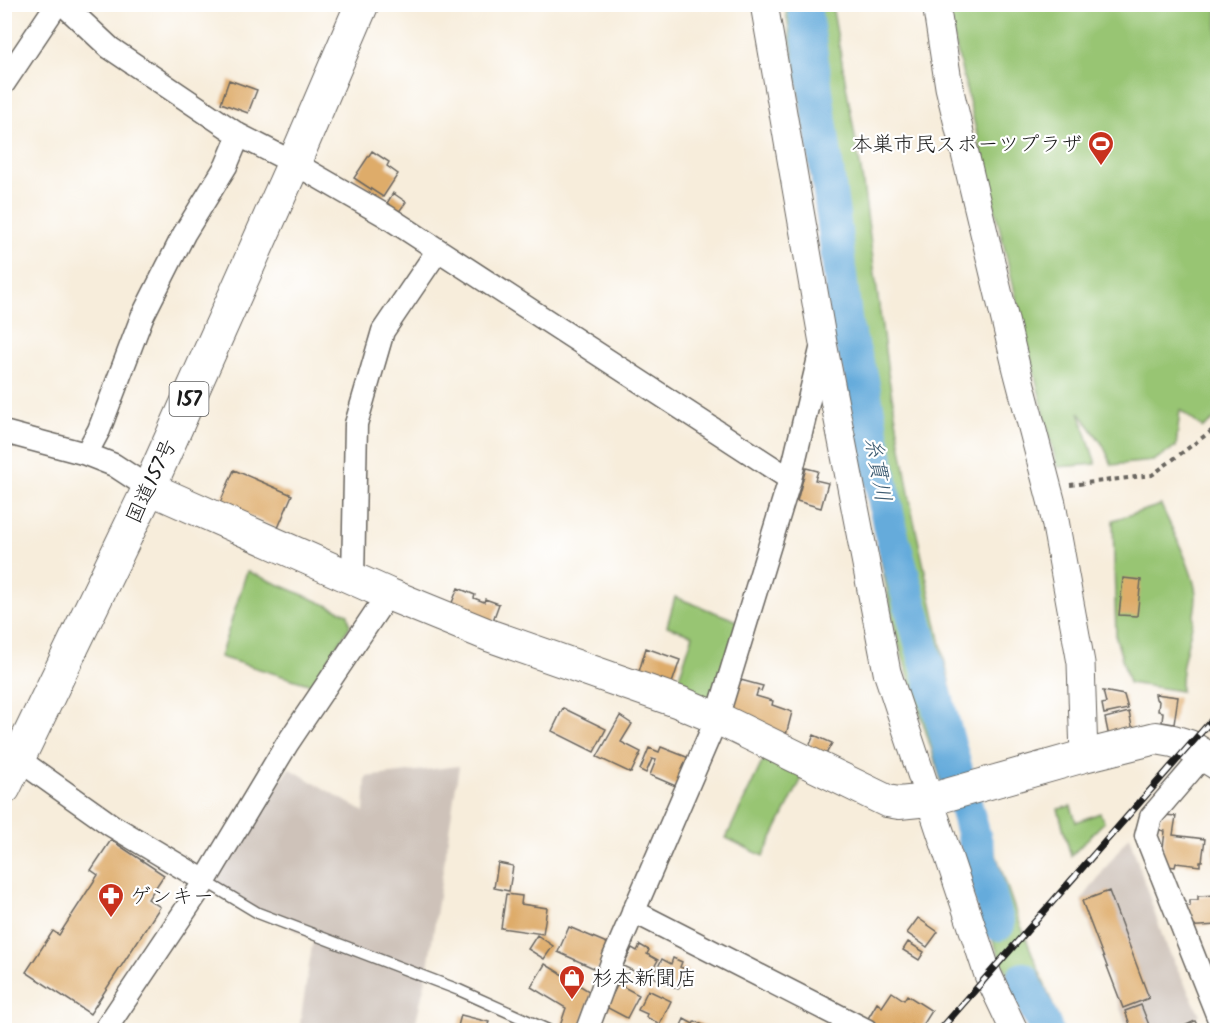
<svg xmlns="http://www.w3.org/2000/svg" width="1222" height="1035" font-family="Kalam,'Klee One',sans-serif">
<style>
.industrial{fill:#cec2b9}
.green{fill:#98c573;stroke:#5a7048;stroke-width:1.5}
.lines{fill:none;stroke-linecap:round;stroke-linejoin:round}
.river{stroke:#65abdb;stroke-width:34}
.building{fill:#deac6b}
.service-casing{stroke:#69655f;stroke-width:13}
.minor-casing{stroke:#69655f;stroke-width:25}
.tertiary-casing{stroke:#69655f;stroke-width:29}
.secondary-casing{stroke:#69655f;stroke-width:34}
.trunk-casing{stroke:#69655f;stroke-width:35}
.path{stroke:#69655f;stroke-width:4;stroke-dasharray:4.5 4.5;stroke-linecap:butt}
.service{stroke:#fff;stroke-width:10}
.minor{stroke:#fff;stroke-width:22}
.tertiary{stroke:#fff;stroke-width:27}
.secondary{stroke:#fff;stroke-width:32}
.trunk{stroke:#fff;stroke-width:33}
.rail-casing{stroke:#1c1c1c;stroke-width:7}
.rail{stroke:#fff;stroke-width:4.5;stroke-dasharray:14;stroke-linecap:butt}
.labels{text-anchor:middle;stroke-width:4.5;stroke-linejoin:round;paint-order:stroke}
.shield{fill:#fff;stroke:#606060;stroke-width:1.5}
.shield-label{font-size:20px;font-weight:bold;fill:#1c1c1c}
.poi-label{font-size:21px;fill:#1c1c1c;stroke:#fff;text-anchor:start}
.street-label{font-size:21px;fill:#1c1c1c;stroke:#fff}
.water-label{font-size:22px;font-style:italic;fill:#3d5c72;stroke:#fff}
</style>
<rect width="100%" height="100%" fill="#fff"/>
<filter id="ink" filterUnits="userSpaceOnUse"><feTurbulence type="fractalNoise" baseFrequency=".0167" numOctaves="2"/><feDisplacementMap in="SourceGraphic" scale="12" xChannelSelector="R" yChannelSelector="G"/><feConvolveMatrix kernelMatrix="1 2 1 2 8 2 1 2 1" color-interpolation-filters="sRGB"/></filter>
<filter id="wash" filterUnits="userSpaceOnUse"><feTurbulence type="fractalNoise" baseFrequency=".008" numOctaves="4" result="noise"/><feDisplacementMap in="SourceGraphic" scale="24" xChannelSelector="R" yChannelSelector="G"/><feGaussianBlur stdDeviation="1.35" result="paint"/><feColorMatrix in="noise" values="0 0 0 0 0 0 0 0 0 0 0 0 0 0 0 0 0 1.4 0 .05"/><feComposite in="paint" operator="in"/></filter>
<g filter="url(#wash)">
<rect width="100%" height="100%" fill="#f7eddb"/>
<path class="industrial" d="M459,766L427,974L414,1030H299L313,939L210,887L289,768L364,812L366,777Z
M1129,836L1164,941L1200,1015L1167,1030H1128L1081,901Z"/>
<path class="green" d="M785,5H832L862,176L888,373L913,516L970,778L1017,916L1063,1030H1031L987,927L896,636L833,317Z
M946,5H1217V417L1203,428L1180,410L1176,447L1153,461L1112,465L1103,445L1079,412L1096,464L1057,467Z
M1161,505C1171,527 1195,573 1196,595C1196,628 1179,659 1181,691L1129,683L1116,638L1113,520Z
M247,571L348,614L350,626L312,685L220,657Z
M675,597L738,621L712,704L674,692L693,635L667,626Z
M766,754L805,772L763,856L726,838Z
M1071,806L1076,822L1100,813L1104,822L1071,856L1058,809Z"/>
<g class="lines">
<path class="river" d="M804,4L833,215L846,327L861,375L890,529L998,924
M1023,979L1046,1030"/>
</g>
<g id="blocks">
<path class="building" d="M229,80L257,90L248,113L221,103Z
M372,151L389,162L387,166L398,174L383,197L354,178Z
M393,193L406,202L398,213L386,205Z
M806,468L818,471L815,480L828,483L821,508L797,501Z
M234,470L292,495L278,528L220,503Z
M1123,578L1141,580L1137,616L1119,615Z
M458,588L475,595L474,598L484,602L485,599L499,604L491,626L449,610Z
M646,648L680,660L671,686L638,675Z
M737,679L763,686L761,691L758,690L756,696L773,701L772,705L792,712L786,735L727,712Z
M1103,691L1124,695L1128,709L1104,714L1102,704L1106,703Z
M1155,694L1178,697L1174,724L1162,722L1163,712L1158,711L1159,701L1156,699Z
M563,708L606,729L594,752L552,731Z
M1129,712L1133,731L1109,737L1105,718Z
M620,716L632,724L621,742L641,752L631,773L597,757Z
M814,735L832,743L825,756L808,749Z
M661,747L689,758L678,787L650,775L656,760L652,759L646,773L640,770L649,748L659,752Z
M1162,815L1176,816L1173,835L1205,839L1202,861H1200V866L1176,863L1175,867L1161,865L1165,831L1160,830Z
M111,840L164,875L148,899L160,907L90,1014L26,972L53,931L59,935L98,875L91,870Z
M1214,840H1218V863H1214Z
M498,863L513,866L509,891L494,888Z
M1109,891L1149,998L1123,1008L1082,901Z
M506,894L522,896L521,904L547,908L543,934L501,928Z
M1218,895V925L1182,927L1181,907L1190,906V900H1198V896Z
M918,918L938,932L927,947L907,933Z
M569,927L609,944L598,970L558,952Z
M537,935L553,946L544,959L528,949Z
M908,942L924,952L919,960L903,950Z
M640,945L649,950L647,954L658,960L648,978L623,966L632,948L637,951Z
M673,958L682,962L680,967L688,970L678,989L653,977L662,959L671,964Z
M545,964L592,993L580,1030L559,1029L566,1008L531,987Z
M618,984L639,995L627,1018L606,1007Z
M648,990L671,1001L660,1024L646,1017L647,1014L638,1010Z
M892,992L904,1000L907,995L932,1011L920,1030L911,1025L907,1030H893L890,1028L888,1030H884L867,1020L877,1003L882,1007Z
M1141,1005L1151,1030H1132L1125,1011Z
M461,1015L489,1022L486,1030H457Z
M684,1019L693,1024L695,1021L711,1029L710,1030H679Z
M1195,1021L1200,1030H1175Z
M783,1024L796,1030H779Z"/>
</g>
</g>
<g filter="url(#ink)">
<use href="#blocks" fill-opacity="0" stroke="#69655f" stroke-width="1.5"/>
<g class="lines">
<defs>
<path id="service" d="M205,881L258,913L459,990L548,1030"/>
<path id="minor" d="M63,4L110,48L239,135L294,163L386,216L790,479L822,345
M4,83L57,4
M4,432L86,454L114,465L149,488
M86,454L99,430L142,317L184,234L226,166L239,135
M353,579L356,424L383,331L438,250
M1204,755L1151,817L1146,836L1218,1017
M18,759L111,825L205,881
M633,911L866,1030
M105,1030L205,881L287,744L388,594
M587,1030L614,957L717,718L790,479"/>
<path id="tertiary" d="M764,4L823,343L887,672L988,975L1014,1030
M936,4L949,87L1017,370L1052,504L1081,663L1084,756"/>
<path id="secondary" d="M149,488L388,594L491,636L679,702L717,718L887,801L899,803L929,800L1084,756L1156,738L1173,741L1189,746L1218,764"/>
<path id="trunk" d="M4,788L149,488L294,163L362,4"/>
</defs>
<use href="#service" class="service-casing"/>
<use href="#minor" class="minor-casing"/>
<use href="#tertiary" class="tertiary-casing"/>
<use href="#secondary" class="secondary-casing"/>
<use href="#trunk" class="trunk-casing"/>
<path class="path" d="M1070,485L1152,475L1218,426"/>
<use href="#service" class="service"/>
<use href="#minor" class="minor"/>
<use href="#tertiary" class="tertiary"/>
<use href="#secondary" class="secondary"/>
<use href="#trunk" class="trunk"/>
<defs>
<path id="rail" d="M940,1030L1218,713"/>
</defs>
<use href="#rail" class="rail-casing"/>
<use href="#rail" class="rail"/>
</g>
</g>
<defs>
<symbol id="stadium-pin" viewBox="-11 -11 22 30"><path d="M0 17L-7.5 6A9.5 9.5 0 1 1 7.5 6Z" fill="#c8321e" stroke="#fff"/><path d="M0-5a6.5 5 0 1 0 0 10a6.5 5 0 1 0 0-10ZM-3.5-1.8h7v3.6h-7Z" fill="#fff"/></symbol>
<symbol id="pharmacy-pin" viewBox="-11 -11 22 30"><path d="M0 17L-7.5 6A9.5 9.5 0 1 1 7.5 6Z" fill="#c8321e" stroke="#fff"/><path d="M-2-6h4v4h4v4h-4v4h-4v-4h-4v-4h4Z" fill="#fff"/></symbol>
<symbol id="shop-pin" viewBox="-11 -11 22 30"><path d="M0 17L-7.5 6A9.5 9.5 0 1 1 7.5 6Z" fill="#c8321e" stroke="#fff"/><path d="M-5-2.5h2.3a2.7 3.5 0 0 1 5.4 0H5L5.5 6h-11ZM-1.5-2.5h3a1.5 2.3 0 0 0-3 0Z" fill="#fff"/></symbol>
</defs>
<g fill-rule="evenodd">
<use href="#stadium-pin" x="1086" y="129" width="30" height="40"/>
<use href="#pharmacy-pin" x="96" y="881" width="30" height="40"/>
<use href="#shop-pin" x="557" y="963" width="30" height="40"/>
</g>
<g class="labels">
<rect class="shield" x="169.5" y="382" width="39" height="34" rx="4.5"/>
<g class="shield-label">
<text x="189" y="406">157</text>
</g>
<g class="poi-label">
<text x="1082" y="151" text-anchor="end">本巣市民スポーツプラザ</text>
<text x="130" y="903">ゲンキー</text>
<text x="592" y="985">杉本新聞店</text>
</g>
<g class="street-label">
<text transform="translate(151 481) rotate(-65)" y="7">国道157号</text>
</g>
<g class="water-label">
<text transform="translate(879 469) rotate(80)" y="8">糸貫川</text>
</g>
</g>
<rect width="1222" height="1035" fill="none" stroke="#fff" stroke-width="24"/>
</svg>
